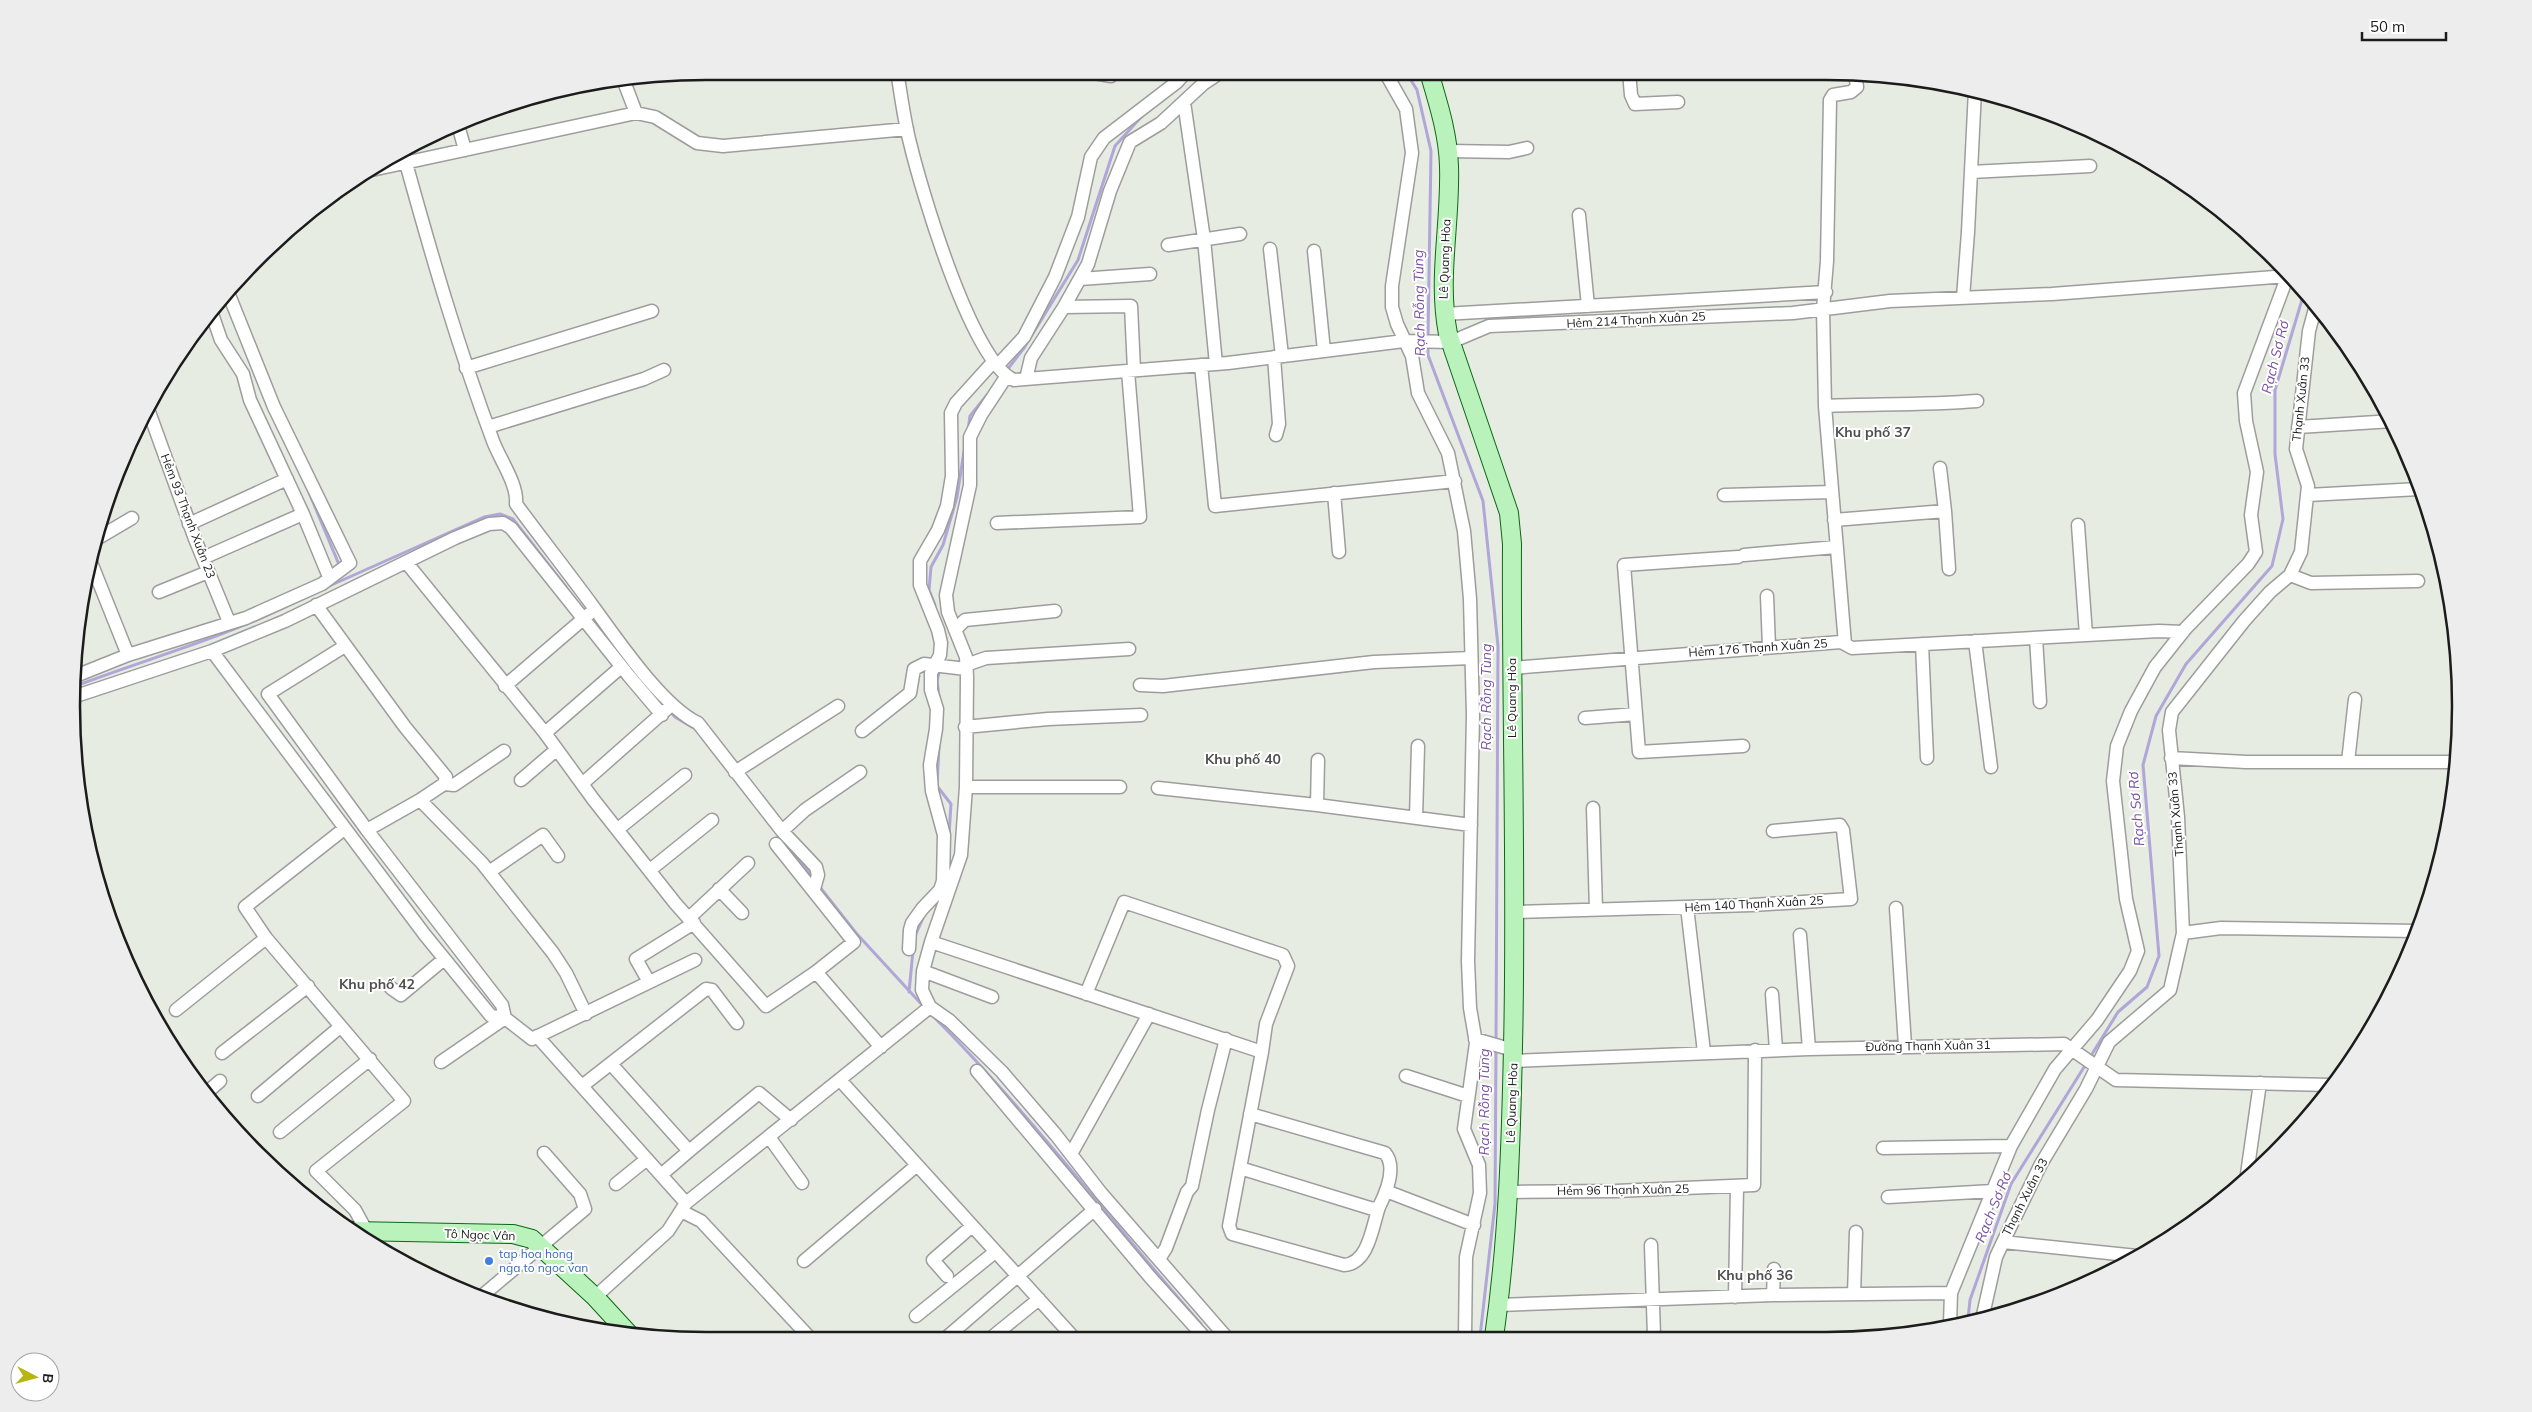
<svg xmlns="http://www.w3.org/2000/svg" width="2532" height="1412" font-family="Mulish,sans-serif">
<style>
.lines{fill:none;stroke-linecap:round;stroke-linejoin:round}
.stream{stroke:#b0a6d7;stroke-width:3}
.street-casing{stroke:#9d9d9d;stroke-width:15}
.secondary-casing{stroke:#0d6816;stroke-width:20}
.street{stroke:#fff;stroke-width:12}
.secondary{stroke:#b9f3bb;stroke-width:18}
.shop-dot{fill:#3f7fe0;stroke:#fff;stroke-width:2}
.labels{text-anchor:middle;stroke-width:4;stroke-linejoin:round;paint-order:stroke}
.street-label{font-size:12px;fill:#1c1c1c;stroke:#fff}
.shop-label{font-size:12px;fill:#366cbe;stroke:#fff;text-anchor:start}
.water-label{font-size:14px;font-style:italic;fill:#7951a2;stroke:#fff}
.neighbourhood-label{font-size:14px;font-weight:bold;fill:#4f4f4f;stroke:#fff}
.rim{fill:none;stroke:#1c1c1c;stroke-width:2.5}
</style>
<rect width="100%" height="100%" fill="#e6ece2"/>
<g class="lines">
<path class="stream" d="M1406,72L1417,90L1431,151L1428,338
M1185,81L1198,72
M1428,344V355L1483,501L1498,646L1496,1042
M1007,370L1024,348L1078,260L1115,146L1142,116
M968,430L970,416L987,395
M308,490L340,567
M327,587L484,517L500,514L513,519L566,587
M935,605L929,590L931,567L943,545L957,497L964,451
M73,687C143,660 217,640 285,607
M939,697L937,680L940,669
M669,710L675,717L697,730
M939,746L937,786L951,804L949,835
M785,843L814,879
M819,886L856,933L925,1008
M914,938L924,916
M909,992L913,951
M931,1014C1028,1111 1110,1221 1201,1324
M2089,1059L2118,1012L2147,987L2159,956L2143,765L2156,716L2186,664L2272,566L2283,519L2275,454V390L2304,293
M1968,1319L1970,1300L2011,1184L2086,1064
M1480,1337L1495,1204L1496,1048"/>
<defs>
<path id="street" d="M897,71C901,95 904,120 910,143C921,189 972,363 1014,380L1228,363L1404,341L1451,342L1489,326L1793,313L1890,301L2052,294L2288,276
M1089,72L1111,76
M1385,72L1406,109L1412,153L1392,286V307L1397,324L1412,356L1418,393L1448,453L1464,531L1470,599L1473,715L1468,961L1470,1008L1476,1043L1464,1129L1479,1165L1480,1193L1466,1257L1465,1337
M1629,72L1631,95L1635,104L1678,102
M623,79L636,113
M1184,102L1204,239L1216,364
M458,125L465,150
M1448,151L1509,152L1527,148
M406,163C432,257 459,350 493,441C500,460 518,484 516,504C541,538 567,571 592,605C617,639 662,706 698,723L782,831L816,867L818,875L814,889
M367,171L636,113L655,117L697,143L723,146L907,129
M1971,172L2090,166
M1579,215L1588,306
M1168,245L1240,234
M1270,249L1282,356
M1314,251L1324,351
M1080,279L1150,274
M1963,298L1968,232L1975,90
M1064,307L1131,306L1134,370
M211,311L221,340L243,374L250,400L303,514L329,577
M1444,314L1826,292
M1274,357L1279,424L1276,435
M1201,365L1215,506L1455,481
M997,366L1024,337L1055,277L1078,217L1091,157L1104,138L1177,82L1186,72
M466,368L652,311
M1026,379L1031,358L1064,307L1088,264L1110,191L1130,142L1161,123L1203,84L1221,72
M1825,406C1876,404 1926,405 1977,401
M148,409L195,539L229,622
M488,427L644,379L664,370
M2298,427L2393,421
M1334,493L1339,552
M1724,495L1832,492
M2308,495L2419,489
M1945,511L1949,569
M1834,520L1945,511L1940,468
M997,523L1140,517L1128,371
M189,524L287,479
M2078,525L2086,635
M93,541L132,518
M1744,555L1836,547
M1738,557L1624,565L1639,752L1743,746
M203,558L303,514
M90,560L128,655
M406,562L545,733L593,799L675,903L766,1006L816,972
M2290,575L2311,583L2418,581
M159,592L208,572
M1767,596L1769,647
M316,605L405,727L446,777L444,784L420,800L482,863L553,953L566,973L586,1014
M955,630L965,620L1055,611
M2036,638L2040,702
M1975,641L1991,767
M1845,644L1825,406L1823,309L1827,261L1830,100L1833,95L1851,92L1857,87L1855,73
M1922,644L1927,758
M345,646L268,694L367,830L502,1005L505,1018
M212,651L425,935L491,1016L505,1018L532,1039L695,960
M966,665L986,658L1129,649
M1512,668L1841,642L1852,648L2159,631L2183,632
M73,677L128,655L246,618L322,584L350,563L274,407L227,290
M1140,685L1163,686L1374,662L1471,658
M505,686L589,614
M73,697L212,651L285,621L455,538L489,524L503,523L511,528L629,676L662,715
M1585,718L1636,714
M965,727L1048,719L1141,715
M862,731L910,693L914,669L924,664L966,669
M545,733L621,667
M2171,758L2246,762H2456
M1318,760L1317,805L1471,825
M2348,762L2355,699
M735,772L838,706
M521,780L556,750
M444,784L454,785L504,751
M582,784L668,708
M966,787H1120
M1158,788L1317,805
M1593,808L1596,910
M1416,818L1418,746
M344,829L245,907L266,938L404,1101L316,1171L355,1210L367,1232
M618,829L685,775
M367,830L420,800
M782,831L805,810L860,772
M776,844L854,942L816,972L881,1047
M650,870L712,820
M489,872L543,835L558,856
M719,889L742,913
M1687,907L1704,1052
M1896,908L1905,1046
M1515,912L1752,905L1851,899L1843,830L1840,825L1773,831
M689,918L748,863
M2183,933L2221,928L2418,931
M1800,935L1809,1049
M931,942L1262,1052L1229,1226L1232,1234L1344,1265C1369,1263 1372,1227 1379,1207
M909,949L910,930L912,923L922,909L940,890L943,881L944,835L932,791L930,765L936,729L937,709L931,690V673L940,655L941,643L938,630L920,585V561L938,530L947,506L952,476L951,413L956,403L994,361
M923,971L992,997
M649,982L636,959L694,923
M391,988L401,995L443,960
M1086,994L1124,902L1283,955L1288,966L1266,1024L1262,1052
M1772,994L1776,1050
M930,1007L950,1021L1002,1072L1056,1135L1101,1193L1227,1338
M176,1010L266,938
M537,1036L686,1203
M1475,1039L1513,1050
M222,1053L308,986
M1513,1061L1809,1049L2064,1044L2116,1080L2331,1085
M441,1062L505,1018
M611,1064L689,1151L661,1175
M977,1071L1150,1277L1205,1338
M1406,1076L1468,1096
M840,1080L1074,1338
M582,1086L706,989L712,990L737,1023
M205,1094L220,1081
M258,1096L340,1027
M280,1132L370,1059
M769,1137L802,1183
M1883,1148L2011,1146
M689,1151L759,1093L791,1120
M1071,1154L1149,1014
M1240,1168L1373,1209L1379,1207C1386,1193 1397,1167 1385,1153L1250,1114
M2247,1174L2260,1083
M616,1184L647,1159
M1386,1191L1474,1225
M1508,1192L1616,1191L1754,1185L1755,1050
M1888,1197L1993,1191
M681,1211L701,1221L811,1339
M2003,1242L2137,1256
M1651,1245L1654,1336
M1159,1259L1166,1248L1187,1192L1192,1186L1208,1110L1226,1039
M804,1261L916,1166
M947,1276L933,1260L972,1226
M1854,1294L1856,1232
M483,1295L585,1209L580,1194L544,1153
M1773,1295L1774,1269
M595,1297L668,1231L686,1203L930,1007L922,990L923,971L931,942L961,855L966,787L967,677L966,657L948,612L946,595L970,485V437L981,415L1006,377
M1735,1297L1737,1187
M1499,1305L1773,1295L1951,1293
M1983,1315L1996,1257L2003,1242L2041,1164L2086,1089L2109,1042L2170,990L2183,933L2178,817L2169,730L2172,712L2244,621L2270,592L2290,575L2301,552L2308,486L2296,449L2309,331L2316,305
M916,1316L995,1252
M1950,1324L1951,1293L2011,1146L2055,1069L2097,1020L2130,971L2138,951L2126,899L2113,781L2117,746L2131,711L2155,667L2186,628L2248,564L2256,552L2251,515L2257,472L2246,421L2244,393L2288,275
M946,1338L1095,1209
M991,1338L1039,1299"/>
<path id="secondary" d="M1429,72C1438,103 1448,133 1449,166C1451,223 1437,278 1448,334L1509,513L1512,544C1511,711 1517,879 1513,1046C1511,1144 1508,1240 1494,1337
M352,1231L513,1234L532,1239L595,1297L629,1334"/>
</defs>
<use href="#street" class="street-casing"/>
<use href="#secondary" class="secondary-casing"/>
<use href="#street" class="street"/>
<use href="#secondary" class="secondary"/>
</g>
<circle class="shop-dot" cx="489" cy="1261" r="5"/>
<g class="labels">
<g class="street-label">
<text transform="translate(1445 259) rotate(-88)" y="4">Lê Quang Hòa</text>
<text transform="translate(1636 320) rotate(-3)" y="4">Hẻm 214 Thạnh Xuân 25</text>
<text transform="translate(2301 399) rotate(-84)" y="4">Thạnh Xuân 33</text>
<text transform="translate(188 516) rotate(69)" y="4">Hẻm 93 Thạnh Xuân 23</text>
<text transform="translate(1758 648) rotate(-4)" y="4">Hẻm 176 Thạnh Xuân 25</text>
<text transform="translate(1512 698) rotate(-90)" y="4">Lê Quang Hòa</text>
<text transform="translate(2176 814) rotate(-95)" y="4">Thạnh Xuân 33</text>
<text transform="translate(1754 904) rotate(-3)" y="4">Hẻm 140 Thạnh Xuân 25</text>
<text transform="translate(1928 1046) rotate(-1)" y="4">Đường Thạnh Xuân 31</text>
<text transform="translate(1512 1103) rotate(-88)" y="4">Lê Quang Hòa</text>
<text transform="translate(1623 1190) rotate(-1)" y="4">Hẻm 96 Thạnh Xuân 25</text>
<text transform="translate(2025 1197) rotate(-63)" y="4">Thạnh Xuân 33</text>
<text transform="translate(480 1235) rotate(2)" y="4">Tô Ngọc Vân</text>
</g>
<g class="shop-label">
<text x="499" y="1258">tap hoa hong<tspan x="499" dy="14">nga to ngoc van</tspan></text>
</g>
<g class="water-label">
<text transform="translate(1419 303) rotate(-91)" y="5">Rạch Rỗng Tùng</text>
<text transform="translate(2275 357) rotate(-76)" y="5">Rạch Sơ Rơ</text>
<text transform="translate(1486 697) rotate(-90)" y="5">Rạch Rỗng Tùng</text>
<text transform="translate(2136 809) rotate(-95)" y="5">Rạch Sơ Rơ</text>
<text transform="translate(1484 1102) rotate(-90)" y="5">Rạch Rỗng Tùng</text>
<text transform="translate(1993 1207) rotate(-68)" y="5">Rạch Sơ Rơ</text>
</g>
<g class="neighbourhood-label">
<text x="1873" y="437">Khu phố 37</text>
<text x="1243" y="764">Khu phố 40</text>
<text x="377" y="989">Khu phố 42</text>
<text x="1755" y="1280">Khu phố 36</text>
</g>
</g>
<path d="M0 0H2532V1412H0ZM706 80H1826A626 626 0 0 1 2452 706V706A626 626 0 0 1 1826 1332H706A626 626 0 0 1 80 706V706A626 626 0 0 1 706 80Z" fill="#ededed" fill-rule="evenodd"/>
<path class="rim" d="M706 80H1826A626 626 0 0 1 2452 706V706A626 626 0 0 1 1826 1332H706A626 626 0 0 1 80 706V706A626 626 0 0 1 706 80Z"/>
<g transform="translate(35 1377) rotate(96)"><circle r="24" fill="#ffffff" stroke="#a4a4a4"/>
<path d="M0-4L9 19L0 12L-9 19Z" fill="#b7b510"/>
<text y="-8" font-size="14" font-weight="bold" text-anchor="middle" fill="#1c1c1c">B</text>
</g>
<path d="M2362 32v8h84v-8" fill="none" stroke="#1c1c1c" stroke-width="2.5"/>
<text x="2370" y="32" font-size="15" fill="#1c1c1c" stroke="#ffffff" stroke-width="4" paint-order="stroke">50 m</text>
</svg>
